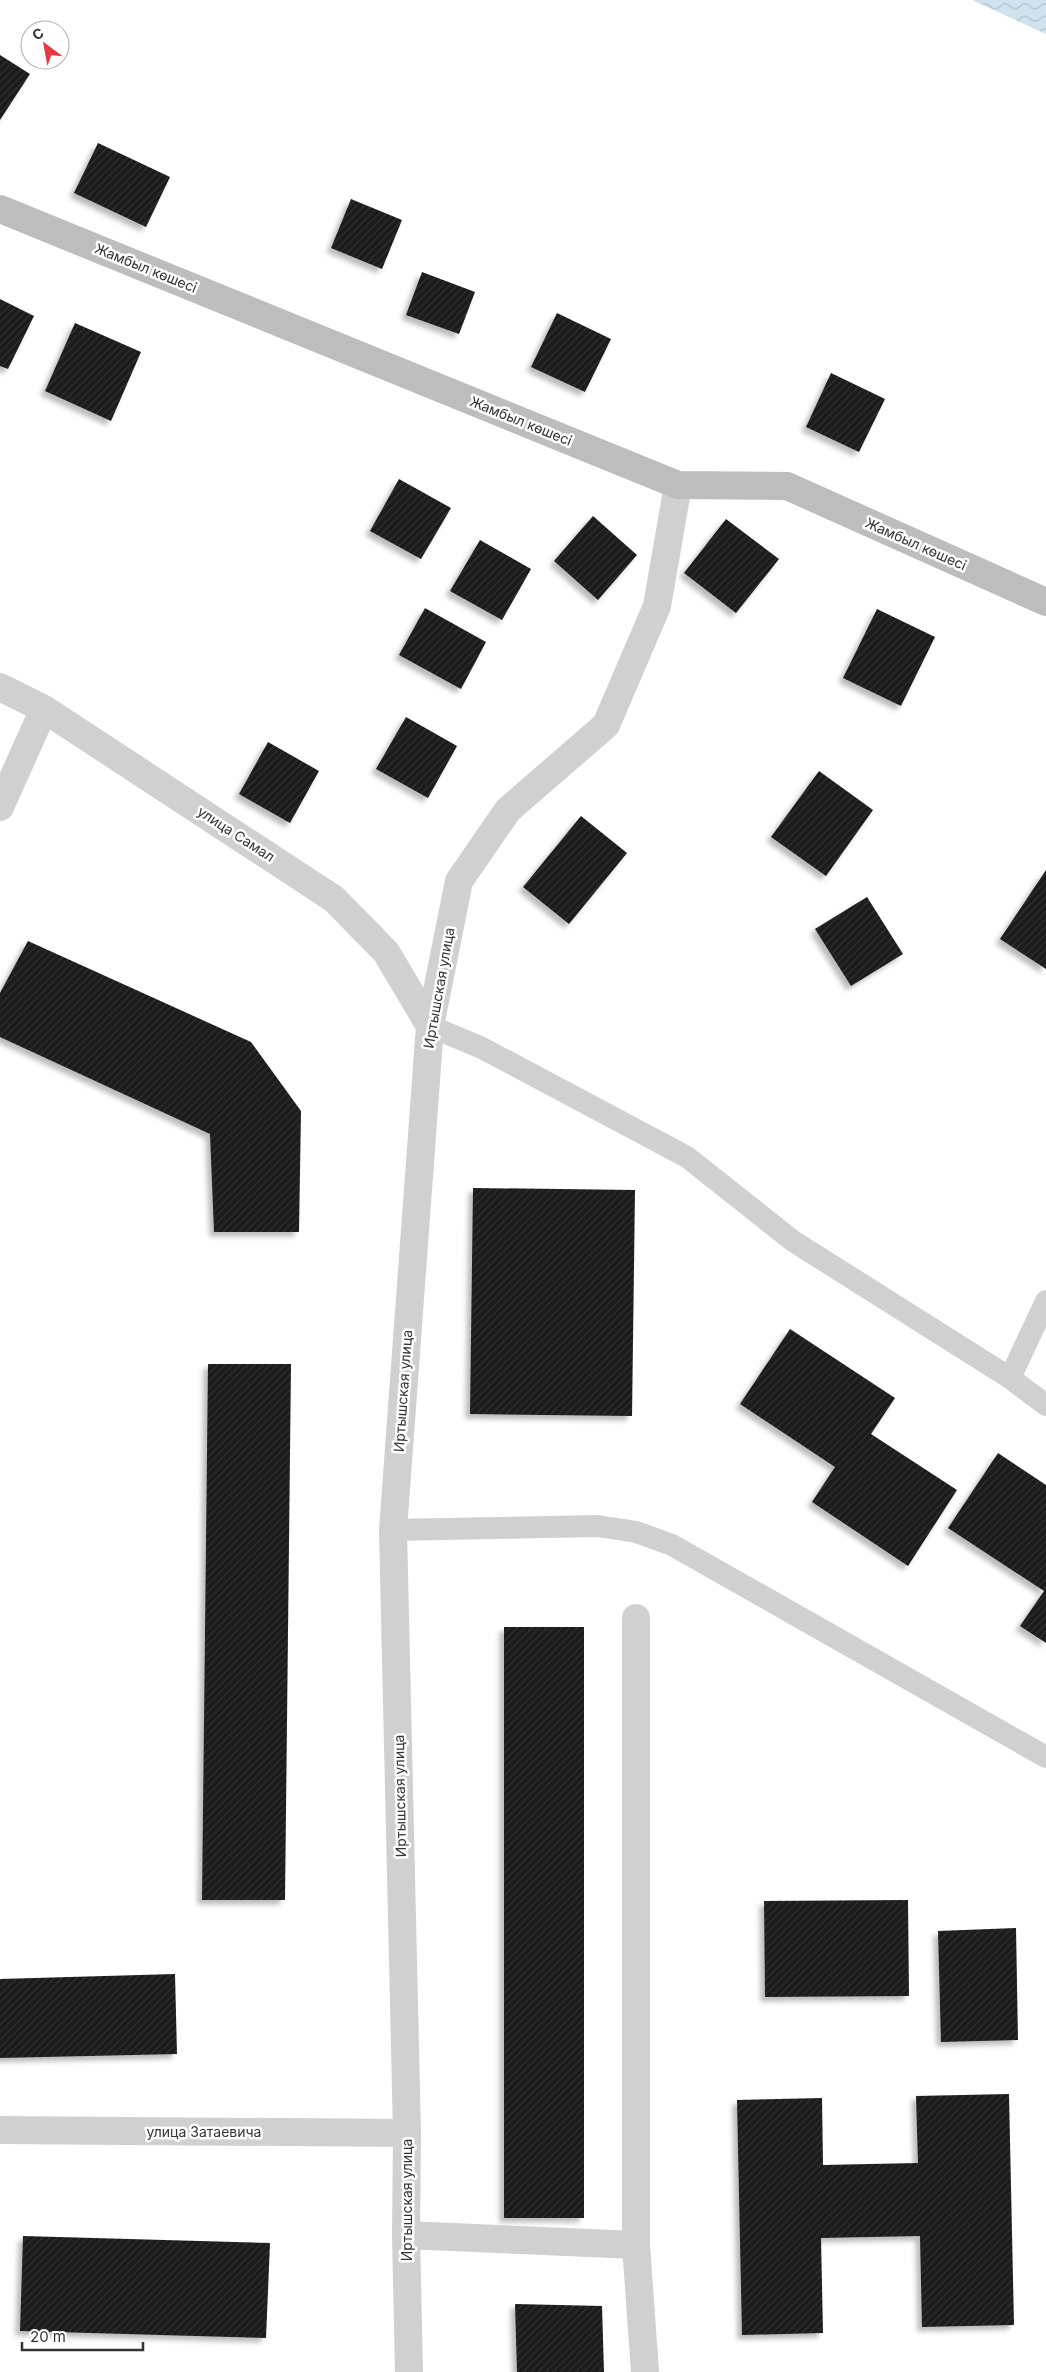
<svg xmlns="http://www.w3.org/2000/svg" width="1046" height="2372" font-family="Inter,sans-serif">
<style>
.water{fill:url(#water-waves)}
.building{fill:url(#building-hatch);filter:url(#shadow)}
.lines{fill:none;stroke-linecap:round;stroke-linejoin:round}
.lane{stroke:#d0d0d0;stroke-width:22}
.street{stroke:#d0d0d0;stroke-width:28}
.secondary{stroke:#bdbdbd;stroke-width:28}
.labels{text-anchor:middle;stroke-width:5;stroke-linejoin:round;paint-order:stroke}
.street-label{font-size:14px;fill:#333;stroke:#fff}
</style>
<defs>
<pattern id="water-waves" width="16" height="10" patternUnits="userSpaceOnUse" patternTransform="scale(1.25)"><rect width="16" height="10" fill="#cfe2ee"/><path d="M0 5q4-4 8 0t8 0" fill="none" stroke="#b2c2cd"/></pattern>
<pattern id="building-hatch" width="6" height="6" patternUnits="userSpaceOnUse" patternTransform="scale(1.25)"><rect width="6" height="6" fill="#1a1a1a"/><path d="M-1 1l2-2M0 6l6-6M5 7l2-2" fill="none" stroke="#333"/></pattern>
<filter id="shadow"><feDropShadow dx="-4.5" dy="4.5" stdDeviation="2.5" flood-color="#0004"/></filter>
</defs>
<rect width="100%" height="100%" fill="#fff"/>
<path class="water" d="M972,0H1046V34Z"/>
<path class="building" d="M0,55L30,74L0,120Z
M98,143L170,177L146,227L74,193Z
M351,199L402,220L382,269L331,248Z
M422,272L475,292L459,334L406,315Z
M0,299L34,316L8,369L0,366Z
M557,313L611,339L585,392L531,367Z
M75,323L141,352L111,421L45,391Z
M831,373L885,399L859,452L806,427Z
M399,479L451,508L421,559L370,531Z
M593,516L637,555L598,600L554,561Z
M726,519L779,559L736,613L684,573Z
M480,540L531,569L502,620L450,591Z
M425,608L486,642L461,689L399,655Z
M877,609L935,637L901,706L843,678Z
M406,717L457,746L428,798L376,769Z
M268,742L319,771L290,823L239,794Z
M819,771L873,810L826,876L771,837Z
M581,816L627,853L569,924L523,887Z
M1046,870V969L1000,939Z
M867,897L903,954L851,986L815,929Z
M28,941L251,1042L301,1111L299,1232H214L210,1134L0,1037V993Z
M473,1188L635,1190L632,1416L470,1414Z
M790,1329L895,1398L871,1434L957,1490L908,1566L812,1502L835,1467L740,1404Z
M208,1364H291L285,1900H202Z
M998,1453L1046,1485V1643L1020,1626L1044,1591L948,1528Z
M504,1627H584V2218H504Z
M908,1900L909,1996L765,1997L764,1901Z
M1016,1928L1018,2040L941,2042L938,1931Z
M175,1974L177,2054L0,2058V1979Z
M1009,2094L1014,2325L922,2327L920,2236L821,2238L823,2333L742,2335L737,2100L822,2098L823,2165L918,2163L916,2096Z
M23,2236L270,2243L266,2338L20,2331Z
M515,2304L602,2306L604,2372H517Z"/>
<g class="lines">
<path class="lane" d="M430,1026L482,1048L687,1157L793,1241L1010,1378L1046,1405
M1010,1378L1046,1301
M393,1530L598,1526L636,1532L672,1545L1046,1757"/>
<path class="street" d="M0,687L44,709L334,899L386,952L430,1026
M0,807L44,709
M0,2130L407,2133
M406,2235L636,2245V1618
M636,2245L645,2372
M409,2372L406,2235L407,2133L393,1530L430,1026L459,881L508,810L606,725L657,606L678,485"/>
<path class="secondary" d="M0,209L678,485L787,486L1046,602"/>
</g>
<g class="labels">
<g class="street-label">
<text transform="translate(146 268) rotate(22)" y="5">Жамбыл көшесі</text>
<text transform="translate(521 421) rotate(22)" y="5">Жамбыл көшесі</text>
<text transform="translate(916 544) rotate(24)" y="5">Жамбыл көшесі</text>
<text transform="translate(236 834) rotate(33)" y="5">улица Самал</text>
<text transform="translate(439 988) rotate(-80)" y="5">Иртышская улица</text>
<text transform="translate(403 1391) rotate(-86)" y="5">Иртышская улица</text>
<text transform="translate(400 1796) rotate(-91)" y="5">Иртышская улица</text>
<text x="204" y="2137">улица Затаевича</text>
<text transform="translate(407 2200) rotate(-90)" y="5">Иртышская улица</text>
</g>
</g>
<g transform="translate(45 45) rotate(328)"><circle r="24" fill="#ffffff" stroke="#adadad"/>
<path d="M0-4L9 19L0 12L-9 19Z" fill="#e63946"/>
<text y="-8" font-size="14" font-weight="bold" text-anchor="middle" fill="#333333">С</text>
</g>
<path d="M22 2342v8h121v-8" fill="none" stroke="#333333" stroke-width="2.5"/>
<text x="30" y="2342" font-size="15" fill="#333333" stroke="#ffffff" stroke-width="4" paint-order="stroke">20 m</text>
</svg>
